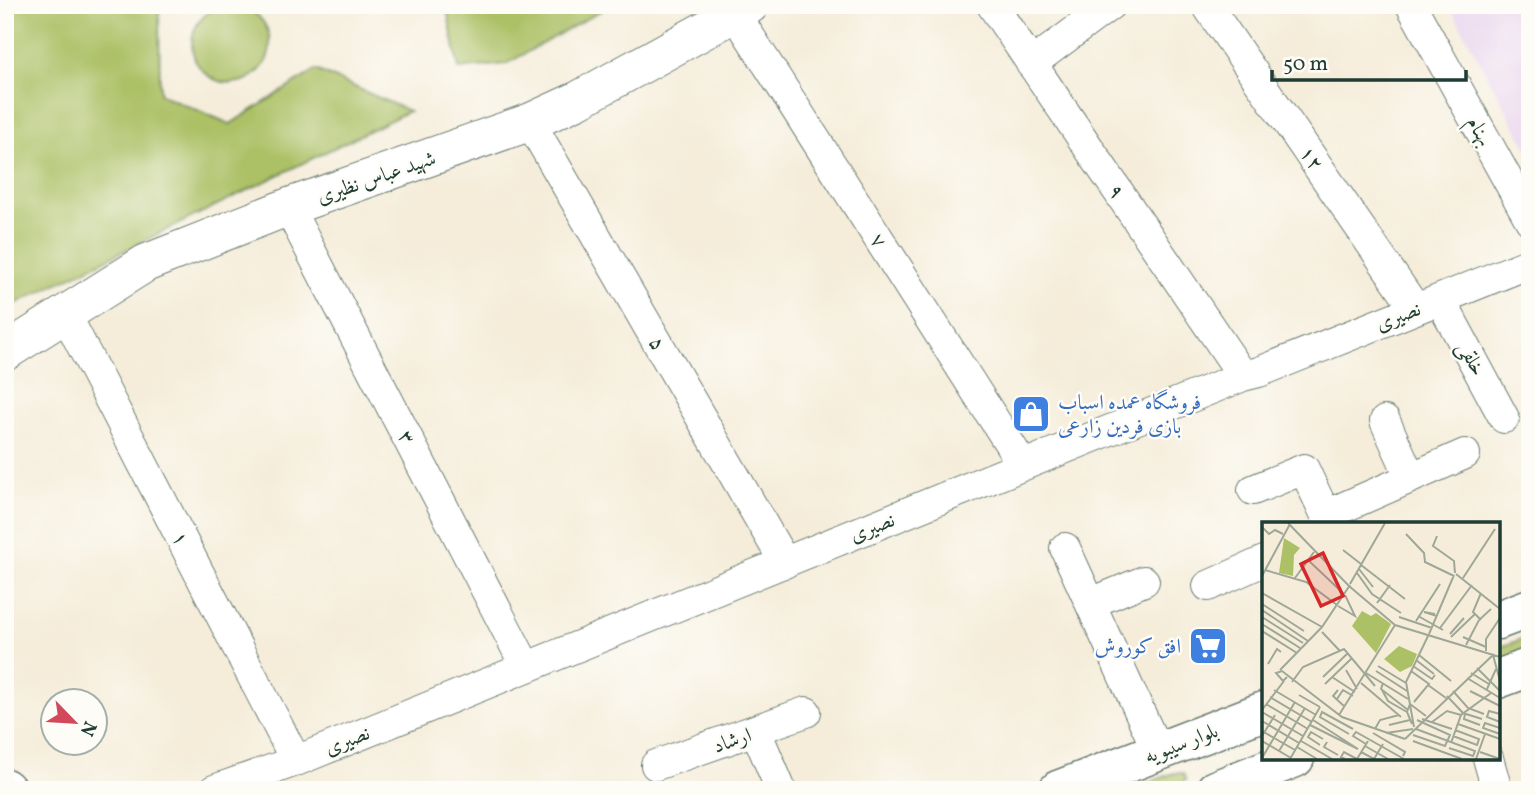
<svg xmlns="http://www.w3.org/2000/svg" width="1535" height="795" font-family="Vollkorn,Amiri,serif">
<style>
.built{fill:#e8d2ee}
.green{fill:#acc065;stroke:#667e4c;stroke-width:2}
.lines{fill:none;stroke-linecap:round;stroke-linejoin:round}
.minor-casing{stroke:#6a7b6e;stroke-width:32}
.tertiary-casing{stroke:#6a7b6e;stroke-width:39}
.secondary-casing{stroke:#6a7b6e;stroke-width:41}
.minor{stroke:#fff;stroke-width:30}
.tertiary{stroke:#fff;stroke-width:37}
.secondary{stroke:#fff;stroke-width:38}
.labels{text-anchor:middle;stroke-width:5;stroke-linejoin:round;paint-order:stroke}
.street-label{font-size:21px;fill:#1f3d34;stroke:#fdfcf7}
.shop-label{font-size:21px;fill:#366cbe;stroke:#fdfcf7;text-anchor:start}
.inset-road{fill:none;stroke:#9fa798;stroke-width:2}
.view{fill:#d62828;fill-opacity:0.15;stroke:#d62828;stroke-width:3.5}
.inset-edge{fill:none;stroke:#1f3d34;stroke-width:3.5}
</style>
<rect width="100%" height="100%" fill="#fdfcf7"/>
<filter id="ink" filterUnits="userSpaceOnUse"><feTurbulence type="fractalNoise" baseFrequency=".0143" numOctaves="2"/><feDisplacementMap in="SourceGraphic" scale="14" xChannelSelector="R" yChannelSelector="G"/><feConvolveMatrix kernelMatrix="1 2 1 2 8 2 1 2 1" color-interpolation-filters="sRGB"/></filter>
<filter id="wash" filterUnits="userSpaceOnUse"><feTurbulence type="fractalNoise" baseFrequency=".00686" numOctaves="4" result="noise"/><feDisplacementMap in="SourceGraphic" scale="28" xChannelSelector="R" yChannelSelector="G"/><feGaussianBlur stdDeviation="1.57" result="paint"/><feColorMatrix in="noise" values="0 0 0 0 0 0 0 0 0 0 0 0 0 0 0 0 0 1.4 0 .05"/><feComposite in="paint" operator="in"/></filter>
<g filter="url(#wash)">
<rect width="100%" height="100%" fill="#f5edda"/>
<path class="built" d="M1449,5H1530V154Z"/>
<path class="green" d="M192 44a39 39 0 1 1 78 0a39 39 0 1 1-78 0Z
M5,5H159L160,94L230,124L316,70L409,111L5,309Z
M446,5H611L506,64L459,69Z
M1530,636V651L1498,663V648Z
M1174,773H1183L1186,780C1172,795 1148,790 1129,790Z"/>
</g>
<g filter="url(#ink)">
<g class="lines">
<defs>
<path id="minor" d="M992,5L1243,376
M1411,5L1530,220
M1208,7L1416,309
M736,15L1023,465
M1031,64L1110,5
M530,122L785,563
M288,207L526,667
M1440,299L1504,418
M66,315L296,761
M1385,421L1410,476
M1253,490L1304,469L1330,524
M1326,515L1465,454
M1065,548L1158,752
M1208,586L1264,561
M1091,603L1144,581
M756,731L781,790
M1488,758L1497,790
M656,765L806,712
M214,790L296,761L1243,376L1259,372L1530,263"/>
<path id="tertiary" d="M5,352L146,263L288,207L530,122L578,100L750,5"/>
<path id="secondary" d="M1498,620L1530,608
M1498,679L1530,667
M5,788L7,790
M1058,790L1264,711
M1215,790L1295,758"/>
</defs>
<use href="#minor" class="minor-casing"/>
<use href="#tertiary" class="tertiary-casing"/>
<use href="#secondary" class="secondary-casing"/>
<use href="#minor" class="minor"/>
<use href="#tertiary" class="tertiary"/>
<use href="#secondary" class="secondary"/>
</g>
</g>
<defs>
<symbol id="shop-square" viewBox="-11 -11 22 22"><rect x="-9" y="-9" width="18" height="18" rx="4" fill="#3f7fe0" stroke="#fdfcf7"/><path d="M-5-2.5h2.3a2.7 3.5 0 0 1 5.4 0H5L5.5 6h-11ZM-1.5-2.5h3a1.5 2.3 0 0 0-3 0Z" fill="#fff"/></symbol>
<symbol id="supermarket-square" viewBox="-11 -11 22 22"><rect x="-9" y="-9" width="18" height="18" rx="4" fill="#3f7fe0" stroke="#fdfcf7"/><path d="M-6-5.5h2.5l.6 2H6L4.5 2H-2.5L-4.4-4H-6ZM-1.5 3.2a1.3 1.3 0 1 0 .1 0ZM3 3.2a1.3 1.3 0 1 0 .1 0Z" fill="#fff"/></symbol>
</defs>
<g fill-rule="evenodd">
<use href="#shop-square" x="1009" y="392" width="44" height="44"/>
<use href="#supermarket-square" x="1186" y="624" width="44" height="44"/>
</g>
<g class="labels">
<g class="street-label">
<text transform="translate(1480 131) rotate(61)" y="7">بهنام</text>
<text transform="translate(1312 158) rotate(55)" y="7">۱۲</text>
<text transform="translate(376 177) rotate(-19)" y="7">شهید عباس نظیری</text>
<text transform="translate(1117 191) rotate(56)" y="7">۹</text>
<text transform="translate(879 240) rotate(57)" y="7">۷</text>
<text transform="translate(1398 316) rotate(-22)" y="7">نصیری</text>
<text transform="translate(658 343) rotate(60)" y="7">۵</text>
<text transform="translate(1472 358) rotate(61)" y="7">خلقی</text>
<text transform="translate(407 437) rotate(63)" y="7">۳</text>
<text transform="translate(872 527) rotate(-22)" y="7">نصیری</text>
<text transform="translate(181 538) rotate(63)" y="7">۱</text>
<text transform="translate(347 740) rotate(-22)" y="7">نصیری</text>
<text transform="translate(732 740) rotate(-19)" y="7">ارشاد</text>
<text transform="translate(1181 743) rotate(-21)" y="7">بلوار سیبویه</text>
</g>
<g class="shop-label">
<text x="1058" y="409">فروشگاه عمده اسباب<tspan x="1058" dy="24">بازی فردین زارعی</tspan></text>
<text x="1181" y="653" text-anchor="end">افق کوروش</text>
</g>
</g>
<g transform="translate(1262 522)">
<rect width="238" height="238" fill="#f5edda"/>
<path d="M22,16L38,26L32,33L31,54L17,51ZM100,89L109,94L114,91L129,102L114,131L90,104ZM137,124L155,132L150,144L138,150L122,137Z" fill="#acc065"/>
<path class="inset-road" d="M26,1L87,64L133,103L238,135M0,5L7,12L13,8L21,12M144,12L162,31L163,40L192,54M175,14L171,24L192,39L193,51M81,28L99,42M46,38L82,72M99,43L143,77M97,47L111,65M3,48L44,60L75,83M95,51L110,72L139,91M194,52L238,87M0,54L28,2M33,56L52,30M201,56L233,7M88,62L123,1M0,71L60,105M219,71L211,90L219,98M115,81L128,63M0,82L42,109M76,84L93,94L83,73M0,88L46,119M173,92L162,90L175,94M156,94L181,108M0,95L41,121M137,95L170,106M154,99L178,62M0,102L38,126M178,106L210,63M0,109L35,131M60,110L78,129M167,112L192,53M188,112L202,96M189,115L213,92M201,115L224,125M204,123L217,98L229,87M224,129V117L238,96M157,133L189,159M154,138L172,152M6,142L15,127L19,130M116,144L144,161M151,144L170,157L173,153M215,146L238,169M18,148L60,105L88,63M84,148L95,167M114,149L145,169M149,149L167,162L152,180M104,151L146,177M209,151L227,162M25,155L21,159L14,151L20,149L80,195L143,217M61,155L86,131M70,155L93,170M205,156L238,176M30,160L41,145L82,127L113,164M99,161L139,195M121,161L119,167L146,188M63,162L89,137M166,163L184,176M225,167L234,147M12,168L54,193M76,168L71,174L83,185M120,168L126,179L145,190M191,169L206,186L222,192M208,169L238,184M37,173L58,185M185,174L201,191L220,197M8,175L50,200M75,177L81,168L91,174M4,182L46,207M0,188L22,159M0,190L41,214M203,192L202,197L218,203M238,192L227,189L225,195L238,200M77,193L133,103M160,197L190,207M0,199L37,221M170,200L185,189L199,193M150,202L145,190L148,182L164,194M196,202L238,217M48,203L96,227L51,198M127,203L148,198M152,205L144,160L166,114M113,207L118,198L137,193M154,207L213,229L211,234L187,226M0,209L33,228M111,211L143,230L141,234M124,211L151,207M87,212L58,195L60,190L91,207M238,212L221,206L223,201L238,206M151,213L183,224L188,213L155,198M0,214L13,193M191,214L215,223L217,217L193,208M143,217L231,133L238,159M0,219L29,236M39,219L70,237M151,219L200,237M65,220L62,225L76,233M189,221L199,193L229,171M104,222L91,214L94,210L142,237M58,223L46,215L49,210L61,217M103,224L126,237M35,225L55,237M17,229L43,186M99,230L112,237L121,222M218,230L238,237M0,236L33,180M28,237L58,185M83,237L79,235L82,230L95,237M95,237L106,219M214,237L223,212"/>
<path class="view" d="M61,31L81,74L59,84L39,42Z"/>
<rect width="238" height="238" class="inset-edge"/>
</g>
<rect width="1535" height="795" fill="none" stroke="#fdfcf7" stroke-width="28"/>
<g transform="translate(74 722) rotate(115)"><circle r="33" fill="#fdfcf7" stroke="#a4b0a9" stroke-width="2"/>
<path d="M0-5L12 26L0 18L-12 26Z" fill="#d1495b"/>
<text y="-10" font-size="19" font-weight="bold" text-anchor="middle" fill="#1f3d34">N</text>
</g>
<path d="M1272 70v10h194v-10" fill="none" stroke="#1f3d34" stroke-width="3.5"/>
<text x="1283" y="70" font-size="21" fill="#1f3d34" stroke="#fdfcf7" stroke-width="5" paint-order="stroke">50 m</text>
</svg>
